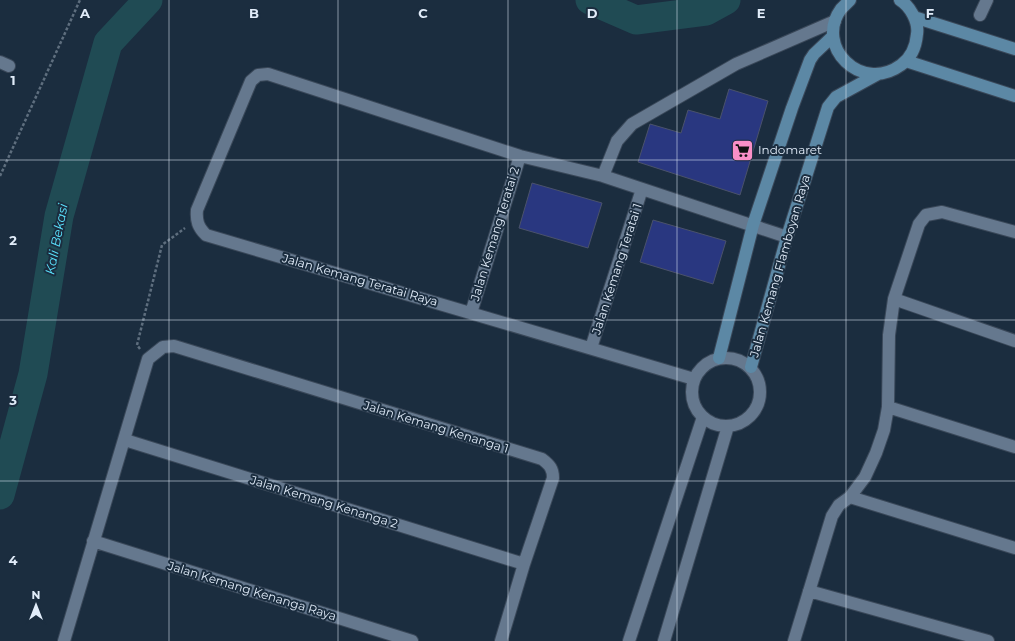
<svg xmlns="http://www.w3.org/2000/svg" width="1015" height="641" font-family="Montserrat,sans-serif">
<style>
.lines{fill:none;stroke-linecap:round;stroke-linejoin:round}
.river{stroke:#204b54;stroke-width:29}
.building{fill:#293780;stroke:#4a526b}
.street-casing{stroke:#3a4859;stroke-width:14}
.secondary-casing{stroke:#3a4859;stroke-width:14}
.path{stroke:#5e6e7e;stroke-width:2.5;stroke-dasharray:3 2;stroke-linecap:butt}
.street{stroke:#65788e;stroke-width:12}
.secondary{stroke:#5c88a5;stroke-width:12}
.grid{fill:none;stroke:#e1ecf9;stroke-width:1;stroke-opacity:0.55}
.labels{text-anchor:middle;stroke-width:4;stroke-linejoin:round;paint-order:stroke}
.poi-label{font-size:12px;fill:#e1ecf9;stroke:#1b2d3f;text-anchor:start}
.street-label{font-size:12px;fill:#e1ecf9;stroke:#1b2d3f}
.water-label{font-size:13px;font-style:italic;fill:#5be4ff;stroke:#1b2d3f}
.grid-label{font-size:13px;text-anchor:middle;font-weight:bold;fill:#e1ecf9;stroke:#1b2d3f;stroke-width:4;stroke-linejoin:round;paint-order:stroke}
</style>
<rect width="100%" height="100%" fill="#1b2d3f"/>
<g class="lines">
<path class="river" d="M590,0L636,20L706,11L726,0
M0,495L33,374L59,216L108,43L148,0"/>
</g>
<path class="building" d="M729,89L768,101L740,195L638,162L650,124L681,133L688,110L720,119Z
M532,183L602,203L588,248L519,228Z
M653,220L726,241L713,284L640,262Z"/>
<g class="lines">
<defs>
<path id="street" d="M980,15L987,0
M0,62L9,66
M603,176L617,141L632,124L736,64L835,21
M894,299L1015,341
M471,313L520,156
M591,348L642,189
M692 392a34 34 0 1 1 68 0a34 34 0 1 1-68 0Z
M694,379L206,235C198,227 196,221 197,210L251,81L258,75L268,74L520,156L603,176L787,237
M888,407L1015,447
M125,440L524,564
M850,497L1015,548
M93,541L412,641
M809,591L988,641
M64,641L148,359L163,347L174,346L542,459C550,465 553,469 553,478L524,564L501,641
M629,641L703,417
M664,641L728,426
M794,641L832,516L839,505L850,497L865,477L876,453L884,430L888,407L889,335L894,299L919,224L926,215L942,212L1015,232"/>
<path id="secondary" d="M850,0C847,3 844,6 841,9C814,46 861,94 901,65C911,58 916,46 917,34C919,22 910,6 900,0
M914,17L1015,49
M906,61L1015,96
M719,358L753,225L792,108L810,60L814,54L833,36
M751,367L787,237L828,107L836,97L878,74"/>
</defs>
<use href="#street" class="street-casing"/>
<use href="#secondary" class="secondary-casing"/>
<path class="path" d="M0,176L80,0
M140,349L137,345L162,245L185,228"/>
<use href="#street" class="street"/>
<use href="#secondary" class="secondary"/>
</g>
<path class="grid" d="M169,0V641M338,0V641M508,0V641M677,0V641M846,0V641M0,160H1015M0,320H1015M0,481H1015"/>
<defs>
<symbol id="supermarket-square" viewBox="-11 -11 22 22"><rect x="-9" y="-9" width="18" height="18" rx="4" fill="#fa8fc7" stroke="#1b2d3f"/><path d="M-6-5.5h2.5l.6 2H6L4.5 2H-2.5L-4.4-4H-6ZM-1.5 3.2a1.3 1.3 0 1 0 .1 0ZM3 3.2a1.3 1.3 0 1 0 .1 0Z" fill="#111"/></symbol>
</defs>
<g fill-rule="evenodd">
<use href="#supermarket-square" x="730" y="138" width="25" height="25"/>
</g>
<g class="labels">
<g class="poi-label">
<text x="758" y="154">Indomaret</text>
</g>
<g class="street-label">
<text transform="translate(495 234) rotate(-73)" y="4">Jalan Kemang Teratai 2</text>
<text transform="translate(780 266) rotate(-74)" y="4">Jalan Kemang Flamboyan Raya</text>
<text transform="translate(617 269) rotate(-72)" y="4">Jalan Kemang Teratai 1</text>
<text transform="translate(360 280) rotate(16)" y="4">Jalan Kemang Teratai Raya</text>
<text transform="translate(436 427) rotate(17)" y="4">Jalan Kemang Kenanga 1</text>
<text transform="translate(324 502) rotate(17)" y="4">Jalan Kemang Kenanga 2</text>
<text transform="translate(252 591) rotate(17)" y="4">Jalan Kemang Kenanga Raya</text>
</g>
<g class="water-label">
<text transform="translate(56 239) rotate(-79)" y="5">Kali Bekasi</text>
</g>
</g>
<g class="grid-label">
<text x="85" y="18">A</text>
<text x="254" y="18">B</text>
<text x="423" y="18">C</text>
<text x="592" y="18">D</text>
<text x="761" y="18">E</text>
<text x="930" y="18">F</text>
<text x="13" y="85">1</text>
<text x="13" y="245">2</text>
<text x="13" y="405">3</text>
<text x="13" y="565">4</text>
</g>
<g transform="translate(36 605)" stroke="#1b2d3f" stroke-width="3" paint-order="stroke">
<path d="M0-3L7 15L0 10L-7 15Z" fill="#e1ecf9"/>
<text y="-6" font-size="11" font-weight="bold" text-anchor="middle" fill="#e1ecf9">N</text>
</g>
</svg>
